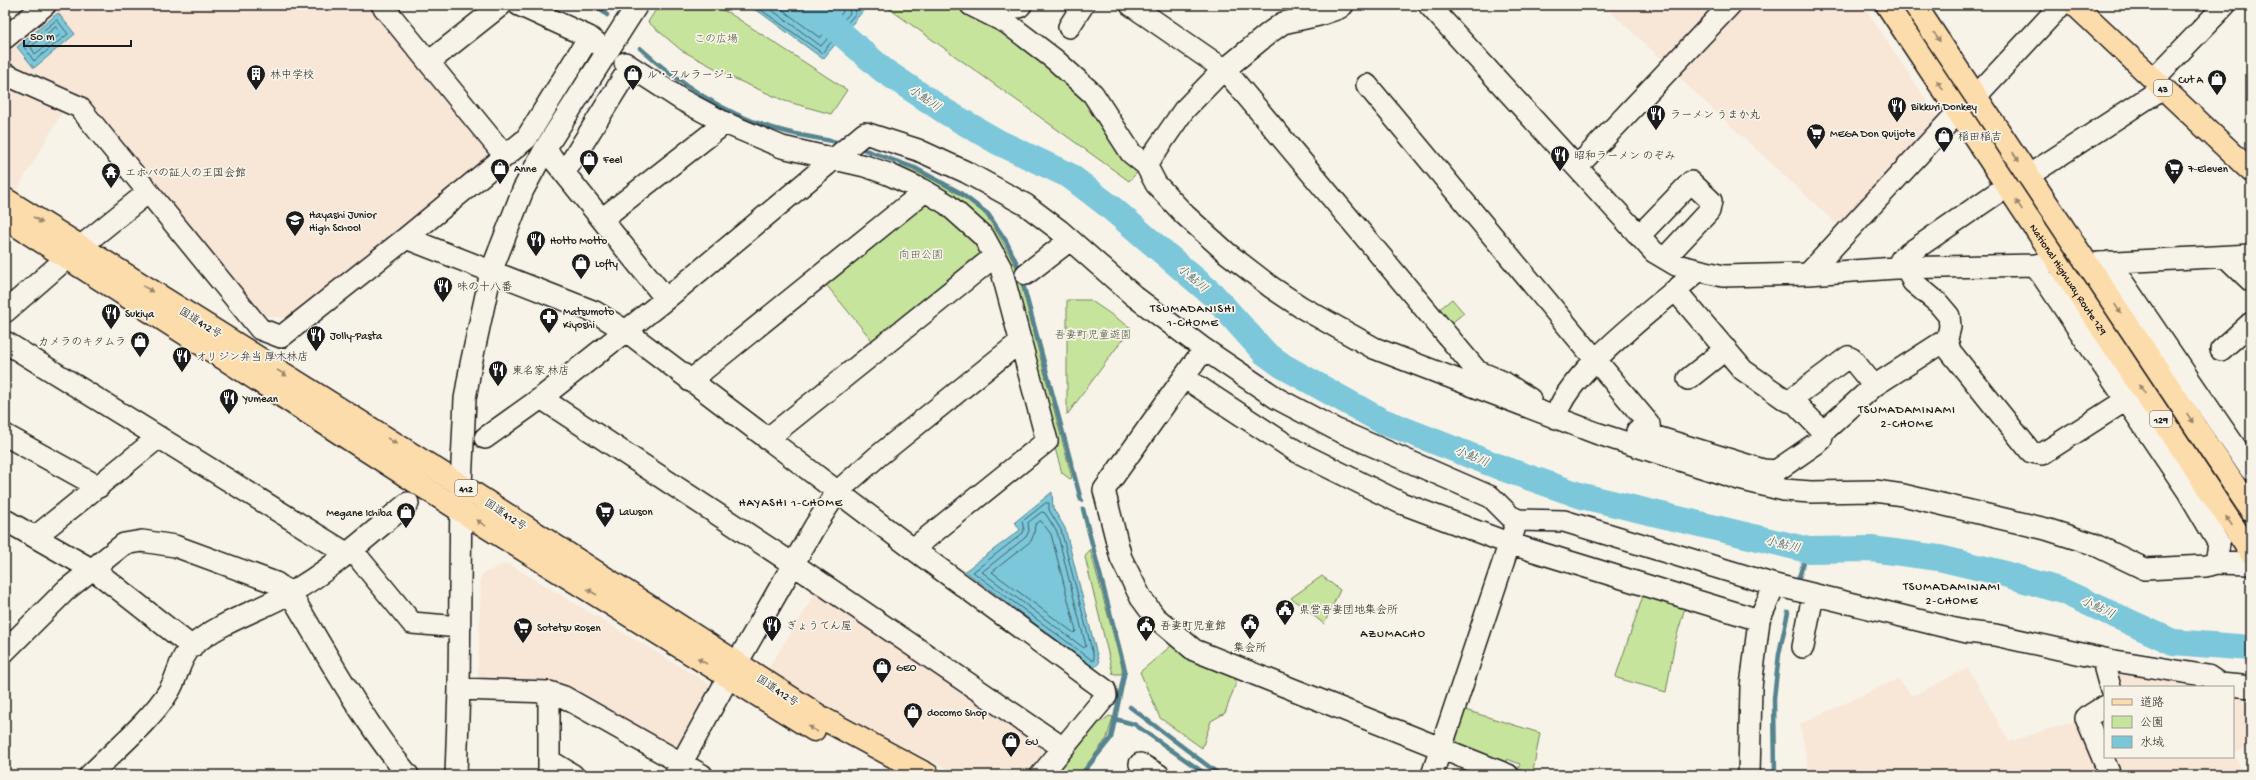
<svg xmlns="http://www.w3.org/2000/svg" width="2256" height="780" font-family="'Gochi Hand','Klee One',sans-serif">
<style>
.built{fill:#f8e6d7}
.green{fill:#c7e49c;stroke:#72805c}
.water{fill:#7bc7da;stroke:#55838e}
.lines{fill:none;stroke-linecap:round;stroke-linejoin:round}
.shore{stroke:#426068;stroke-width:1}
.stream{stroke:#55838e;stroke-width:4.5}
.river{stroke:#7bc7da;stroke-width:26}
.minor-casing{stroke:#1c1c1c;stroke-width:24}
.major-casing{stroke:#1c1c1c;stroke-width:25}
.highway-casing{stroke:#1c1c1c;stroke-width:25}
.minor{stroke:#f7f3e8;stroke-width:21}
.major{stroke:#fddcac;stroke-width:22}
.highway{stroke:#fddcac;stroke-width:22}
.oneway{fill:#98866b}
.labels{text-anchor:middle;stroke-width:3.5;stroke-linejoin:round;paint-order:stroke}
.shield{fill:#f7f3e8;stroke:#5e5c59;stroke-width:1}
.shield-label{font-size:10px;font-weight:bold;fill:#1c1c1c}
.park-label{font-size:11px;fill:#4f5842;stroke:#f7f3e8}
.poi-label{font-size:11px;fill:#1c1c1c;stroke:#f7f3e8;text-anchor:start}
.street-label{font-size:11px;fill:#1c1c1c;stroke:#f7f3e8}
.water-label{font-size:12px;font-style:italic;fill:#3d585e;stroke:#f7f3e8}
.neighbourhood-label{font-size:12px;letter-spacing:1px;fill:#1c1c1c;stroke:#f7f3e8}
</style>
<rect width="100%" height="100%" fill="#f7f3e8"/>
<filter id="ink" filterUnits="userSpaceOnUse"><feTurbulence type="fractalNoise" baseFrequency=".025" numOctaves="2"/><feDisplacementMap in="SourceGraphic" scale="8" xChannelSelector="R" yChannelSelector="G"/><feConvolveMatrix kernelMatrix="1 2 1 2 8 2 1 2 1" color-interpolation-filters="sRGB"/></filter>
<g filter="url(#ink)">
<path class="built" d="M57,5H372L490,147L489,158L290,318L265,316L82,95L5,64V49Z
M1603,5H1720L1666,63Z
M1737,5H1863L1940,121L1842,229L1674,73Z
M5,85L64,109L17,190L5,182Z
M504,564H509L709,684L711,692L681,750L674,752L570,693L482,681L478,676L481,575Z
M818,590L1050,745L1051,753L1033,775H960L869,729L767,671Z
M1968,668L2009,742L2081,719L2105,775H1810L1800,724L1898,679L1912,696Z
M2110,673L2206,687H2115Z
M2233,691L2251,693V746L2234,753L2243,775H2116L2108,757H2233Z"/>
<path class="green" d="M659,5H710L729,13L847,90L831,114L785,101L735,79L681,50L648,22Z
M884,5H961L1001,25L1085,99L1138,172L1129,181Z
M900,166C923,173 968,196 984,214C998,230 1007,251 1017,269L1072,478L1070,479L1062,473L1009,286L989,237L897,174Z
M924,199L981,242L984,257L875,344L823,281Z
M1452,299L1464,313L1449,325L1436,312Z
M1067,300H1090L1131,328L1067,415Z
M1090,549L1122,667V674H1113L1085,557Z
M1322,576L1340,590L1324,624L1291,598Z
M1644,593L1686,604L1675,642L1666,692L1617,678L1616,676Z
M1172,645L1191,657L1235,672L1236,683L1225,713L1211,721L1202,748L1160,718L1140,672Z
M1465,710L1540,733L1533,771L1530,773L1518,769L1520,764L1507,759L1505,764L1461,748L1455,737Z
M1109,716L1113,717L1107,738L1079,775H1049L1096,720L1103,721Z"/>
<path class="water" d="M745,5H856L863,11L823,59L761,13Z
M58,13L75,34L34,68L17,47Z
M1052,492L1053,508L1065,528L1099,663L1094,668L965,571L1020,530L1015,522Z"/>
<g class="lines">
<path class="shore" d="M754,5L822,53L856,13L854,5
M765,5L821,46L850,13L848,5
M776,5L820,38L843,12L842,5
M57,20L68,34L34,61L24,47Z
M56,27L61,34L35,54L31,47Z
M1046,503H1049V510L1061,530L1094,658L1093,661L973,572L1023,533L1024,529L1022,522Z
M1042,512L1045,513L1057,532L1086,646L1084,648L982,572L1026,537L1029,531L1028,523Z
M1041,521L1051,534L1076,631L1074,633L992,572L1031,541L1034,534L1035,525Z"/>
<path class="stream" d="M595,5L607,15
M640,48C678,83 726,115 776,129C796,135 817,138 837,142
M857,147L915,168L959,192L988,214L1006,241L1019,268
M1023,284L1081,500
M1797,583L1808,550
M1130,707L1220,775
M1115,719L1134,724L1207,775
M1081,775L1111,738L1125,670L1083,509
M1775,775L1774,698L1779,654L1788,612"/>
<path class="river" d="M809,5L883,70L946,112L998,142L1070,176L1109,206L1212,294L1265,353L1283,366L1380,420L1502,468L1582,496L1808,550L1871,549L1939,558L1998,572L2062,591L2173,642L2251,648"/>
<defs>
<path id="minor" d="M382,5L505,156
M519,5L589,37L598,44
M971,5L1007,23L1054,59L1093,94L1131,153L1146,165L1156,184L1185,215L1227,253L1271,287L1301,307L1374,348L1596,433L1739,479L1784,490L1811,492L1875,491L1903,495L2046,529L2093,544L2145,569L2206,566L2216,563L2251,564
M1131,5L1225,70L1477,371L1503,382L1530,399
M1429,5L1654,252L1676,265L1723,276L1808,274L1896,268L2035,265L2057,261
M1019,7L1021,5
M1069,27L1083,5
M5,38L45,5
M429,62L501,5
M625,63L682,100L725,123L782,147L865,166L888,174L925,191L947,204L984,237L1001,268L1047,441L913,549
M5,74L79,107L260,329L281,337L406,238L526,139L589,37
M2154,79L2225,5
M1367,85L1649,424L1650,435
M1976,96L2061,5
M545,149L666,299
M1146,165L1184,110L1218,75L1269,33L1283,23L1319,15L1339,8L1343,5
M1577,167L1730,5
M565,172L630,67
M2028,176L2163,88
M602,219L725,123
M1639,236L1691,182L1711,201L1709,211L1665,258
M406,238L595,312L626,331L913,549L1105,690L1106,696L1041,775
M80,247L147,193
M2227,258L2251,281
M2109,262L2251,470
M2098,263L2251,255
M2035,265L2187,490L2219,544L2216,563
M1896,268L1902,258L2007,186
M1907,268L1913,282L1938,303L1949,316L1950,327L1947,339L1950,351L2031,452L2042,454L2126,400
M1026,274L1070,240
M1808,274L1958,112
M1676,291L1743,370L1786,400L1795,403L1823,432
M5,312L68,257
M5,342L346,553L357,556L412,623L460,627
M1204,349L1104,490L1121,558L1141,598L1155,617L1194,650L1508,775
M2221,350L2251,323
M1185,378L1296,451L1401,503L1508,543L1759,620
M1688,379L1726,349
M690,381L925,191
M1791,402L1797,395L1848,357L1852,359L1874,386L1947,339
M1556,418C1563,375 1663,302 1698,271
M1637,431L1763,470L1776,471L1821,440L1823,432L1874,386
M5,435L99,487
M485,438L541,398
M767,439L995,256
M5,520L98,573L192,647
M35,537L159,437
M1803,647L1813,595
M5,651L66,590L124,544L142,541L175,546L276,583L290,593C327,655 362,720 408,775
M2109,660L2105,669L2110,687
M737,663L815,526L837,492L878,456L1021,341
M459,689L549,692L564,697L702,775
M549,692V775
M2105,706L2086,718L2110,775
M1063,748L793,564L541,398L666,299L865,133L918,150L966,172L1026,205L1059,230L1134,296L1204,349L1278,399L1337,430L1491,497L1510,516L1518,520L1564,521L1775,585L1967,632L1995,635L2109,660L2208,676L2220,684L2251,687
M550,761L573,775
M1140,764L1159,775
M90,775C114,751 152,719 169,691C178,677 179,658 192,646C220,622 258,611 290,593C333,569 370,534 408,503
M456,775L459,689L461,485L465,399L471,364L491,272L523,190L545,149L637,5
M675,775L728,678
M1432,775L1514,530
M1749,775L1751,687L1759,620L1775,585"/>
<path id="major" d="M2075,5L2251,171"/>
<g id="highway">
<path id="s1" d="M1887,5L2251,553"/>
<path d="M1915,5L2251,510"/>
<path d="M5,199L461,485L824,719L928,775"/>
<path d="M5,218L461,511L814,730"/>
</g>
</defs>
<use href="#minor" class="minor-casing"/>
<use href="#major" class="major-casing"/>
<use href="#highway" class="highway-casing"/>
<use href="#minor" class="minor"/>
<use href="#major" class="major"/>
<use href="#highway" class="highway"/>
</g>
<defs><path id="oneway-solid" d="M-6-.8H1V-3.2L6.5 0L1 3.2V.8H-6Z"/></defs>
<g class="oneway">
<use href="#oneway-solid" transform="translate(1937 37) rotate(56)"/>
<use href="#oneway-solid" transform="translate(1940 85) rotate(-124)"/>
<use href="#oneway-solid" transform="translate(2016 157) rotate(56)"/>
<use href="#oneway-solid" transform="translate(2019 205) rotate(-124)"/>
<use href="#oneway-solid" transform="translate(38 220) rotate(33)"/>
<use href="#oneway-solid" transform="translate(148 289) rotate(32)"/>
<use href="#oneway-solid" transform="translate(2118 309) rotate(56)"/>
<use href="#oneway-solid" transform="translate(282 373) rotate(32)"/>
<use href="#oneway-solid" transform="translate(2142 389) rotate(-124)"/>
<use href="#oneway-solid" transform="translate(2190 418) rotate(56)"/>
<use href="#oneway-solid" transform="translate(392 441) rotate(32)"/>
<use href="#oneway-solid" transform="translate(2229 521) rotate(-124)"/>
<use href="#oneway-solid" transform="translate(481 523) rotate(-148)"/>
<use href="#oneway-solid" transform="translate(592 592) rotate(-148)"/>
<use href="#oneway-solid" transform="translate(702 661) rotate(-148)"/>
<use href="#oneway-solid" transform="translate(813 729) rotate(-149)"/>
</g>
</g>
<defs>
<symbol id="building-pin" viewBox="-11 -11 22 30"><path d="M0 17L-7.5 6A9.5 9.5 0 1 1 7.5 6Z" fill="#1c1c1c" stroke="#f7f3e8"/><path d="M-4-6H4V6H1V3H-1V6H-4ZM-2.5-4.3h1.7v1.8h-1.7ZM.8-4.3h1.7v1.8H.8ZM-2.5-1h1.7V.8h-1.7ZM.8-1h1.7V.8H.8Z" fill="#fff"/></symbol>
<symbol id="shop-pin" viewBox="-11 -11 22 30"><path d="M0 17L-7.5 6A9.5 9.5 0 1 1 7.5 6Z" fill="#1c1c1c" stroke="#f7f3e8"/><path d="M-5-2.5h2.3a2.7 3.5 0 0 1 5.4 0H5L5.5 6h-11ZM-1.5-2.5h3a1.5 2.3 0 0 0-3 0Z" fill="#fff"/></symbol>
<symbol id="restaurant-pin" viewBox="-11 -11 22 30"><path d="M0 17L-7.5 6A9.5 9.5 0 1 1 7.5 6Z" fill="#1c1c1c" stroke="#f7f3e8"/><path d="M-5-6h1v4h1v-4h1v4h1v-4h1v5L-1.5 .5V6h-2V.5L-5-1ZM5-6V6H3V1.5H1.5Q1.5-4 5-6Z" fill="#fff"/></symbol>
<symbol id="supermarket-pin" viewBox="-11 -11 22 30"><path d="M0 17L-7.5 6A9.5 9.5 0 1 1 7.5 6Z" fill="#1c1c1c" stroke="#f7f3e8"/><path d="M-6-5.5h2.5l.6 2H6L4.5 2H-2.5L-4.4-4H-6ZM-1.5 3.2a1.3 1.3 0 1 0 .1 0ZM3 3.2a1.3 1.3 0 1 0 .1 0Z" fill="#fff"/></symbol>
<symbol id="temple-pin" viewBox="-11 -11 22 30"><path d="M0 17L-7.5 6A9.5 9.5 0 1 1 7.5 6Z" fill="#1c1c1c" stroke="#f7f3e8"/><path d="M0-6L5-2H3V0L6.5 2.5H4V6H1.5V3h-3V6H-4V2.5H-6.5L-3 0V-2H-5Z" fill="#fff"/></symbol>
<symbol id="school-pin" viewBox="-11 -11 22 30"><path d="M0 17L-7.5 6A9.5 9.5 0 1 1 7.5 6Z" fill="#1c1c1c" stroke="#f7f3e8"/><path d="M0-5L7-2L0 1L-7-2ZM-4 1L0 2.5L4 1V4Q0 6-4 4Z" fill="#fff"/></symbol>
<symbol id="pharmacy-pin" viewBox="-11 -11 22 30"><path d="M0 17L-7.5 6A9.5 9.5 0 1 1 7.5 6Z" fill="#1c1c1c" stroke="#f7f3e8"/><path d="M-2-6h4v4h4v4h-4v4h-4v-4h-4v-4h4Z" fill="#fff"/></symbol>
<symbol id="civic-pin" viewBox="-11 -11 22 30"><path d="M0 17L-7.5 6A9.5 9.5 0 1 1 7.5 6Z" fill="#1c1c1c" stroke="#f7f3e8"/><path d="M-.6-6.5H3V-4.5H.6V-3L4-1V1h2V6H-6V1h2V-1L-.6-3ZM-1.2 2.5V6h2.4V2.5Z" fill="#fff"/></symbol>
</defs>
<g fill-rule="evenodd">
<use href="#building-pin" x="245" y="63" width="22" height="30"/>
<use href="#shop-pin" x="622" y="63" width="22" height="30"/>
<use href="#shop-pin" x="2206" y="68" width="22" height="30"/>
<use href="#restaurant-pin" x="1886" y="95" width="22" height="30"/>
<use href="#restaurant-pin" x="1645" y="103" width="22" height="30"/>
<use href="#supermarket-pin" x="1805" y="122" width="22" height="30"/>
<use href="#shop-pin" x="1933" y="125" width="22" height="30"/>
<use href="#restaurant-pin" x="1549" y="144" width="22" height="30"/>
<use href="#shop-pin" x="578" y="148" width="22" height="30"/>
<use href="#shop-pin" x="489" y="157" width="22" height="30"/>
<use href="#supermarket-pin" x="2163" y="157" width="22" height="30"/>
<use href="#temple-pin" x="100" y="161" width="22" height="30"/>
<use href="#school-pin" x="284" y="209" width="22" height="30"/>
<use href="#restaurant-pin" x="525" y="229" width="22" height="30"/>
<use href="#shop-pin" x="570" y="252" width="22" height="30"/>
<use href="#restaurant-pin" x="432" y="275" width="22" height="30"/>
<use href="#restaurant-pin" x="100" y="302" width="22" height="30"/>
<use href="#pharmacy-pin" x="538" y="306" width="22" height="30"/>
<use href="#restaurant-pin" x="305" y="324" width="22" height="30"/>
<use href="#shop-pin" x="129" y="330" width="22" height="30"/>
<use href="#restaurant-pin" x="171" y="345" width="22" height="30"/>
<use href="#restaurant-pin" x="487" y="359" width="22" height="30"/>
<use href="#restaurant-pin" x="218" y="387" width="22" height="30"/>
<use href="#supermarket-pin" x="594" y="500" width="22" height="30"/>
<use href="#shop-pin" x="395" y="501" width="22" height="30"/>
<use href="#civic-pin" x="1274" y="598" width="22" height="30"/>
<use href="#civic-pin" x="1239" y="612" width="22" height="30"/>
<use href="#restaurant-pin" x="761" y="614" width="22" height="30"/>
<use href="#civic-pin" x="1135" y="614" width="22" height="30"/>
<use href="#supermarket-pin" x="512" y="616" width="22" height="30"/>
<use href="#shop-pin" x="871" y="656" width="22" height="30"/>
<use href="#shop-pin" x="902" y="701" width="22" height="30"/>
<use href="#shop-pin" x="1000" y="730" width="22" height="30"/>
</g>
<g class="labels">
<g class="shield">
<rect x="2154" y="80" width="18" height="16" rx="3"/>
<rect x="2150" y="411" width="22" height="16" rx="3"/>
<rect x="455" y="480" width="22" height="16" rx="3"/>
</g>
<g class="shield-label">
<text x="2163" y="92">43</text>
<text x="2161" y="423">129</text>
<text x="466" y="492">412</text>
</g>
<g class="park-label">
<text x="716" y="42">この広場</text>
<text x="921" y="258">向田公園</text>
<text x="1093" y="338">吾妻町児童遊園</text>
</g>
<g class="poi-label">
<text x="270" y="78">林中学校</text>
<text x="647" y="78">ル・フルラージュ</text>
<text x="2203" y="83" text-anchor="end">Cut A</text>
<text x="1911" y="110">Bikkuri Donkey</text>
<text x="1670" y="118">ラーメン うまか丸</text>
<text x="1830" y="137">MEGA Don Quijote</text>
<text x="1958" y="140">稲田稲吉</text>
<text x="1574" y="159">昭和ラーメン のぞみ</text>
<text x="603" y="163">Feel</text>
<text x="514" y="172">Anne</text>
<text x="2188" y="172">7-Eleven</text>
<text x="125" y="176">エホバの証人の王国会館</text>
<text x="309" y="218">Hayashi Junior<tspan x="309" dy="13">High School</tspan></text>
<text x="550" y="244">Hotto Motto</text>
<text x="595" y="267">Lofty</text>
<text x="457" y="290">味の十八番</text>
<text x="563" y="315">Matsumoto<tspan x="563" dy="13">Kiyoshi</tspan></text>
<text x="125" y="317">Sukiya</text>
<text x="330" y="339">Jolly-Pasta</text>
<text x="126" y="345" text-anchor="end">カメラのキタムラ</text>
<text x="196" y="360">オリジン弁当 厚木林店</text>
<text x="512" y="374">東名家 林店</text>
<text x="243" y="402">Yumean</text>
<text x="619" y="515">Lawson</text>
<text x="392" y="516" text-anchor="end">Megane Ichiba</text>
<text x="1299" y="613">県営吾妻団地集会所</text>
<text x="786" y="629">ぎょうてん屋</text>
<text x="1160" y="629">吾妻町児童館</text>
<text x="537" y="631">Sotetsu Rosen</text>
<text x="1250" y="651" text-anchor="middle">集会所</text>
<text x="896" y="671">GEO</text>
<text x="927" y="716">docomo Shop</text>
<text x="1025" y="745">GU</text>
</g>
<g class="street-label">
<text dy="4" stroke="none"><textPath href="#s1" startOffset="329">National Highway Route 129</textPath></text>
<text transform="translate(201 322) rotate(32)" y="4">国道412号</text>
<text transform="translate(506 514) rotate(33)" y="4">国道412号</text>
<text transform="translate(778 690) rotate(33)" y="4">国道412号</text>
</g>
<g class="water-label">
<text transform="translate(925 98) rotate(34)" y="4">小鮎川</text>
<text transform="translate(1193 278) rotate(40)" y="4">小鮎川</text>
<text transform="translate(1472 456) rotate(22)" y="4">小鮎川</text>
<text transform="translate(1783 544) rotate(13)" y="4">小鮎川</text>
<text transform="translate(2098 607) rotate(25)" y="4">小鮎川</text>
</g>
<g class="neighbourhood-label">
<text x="1193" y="312">TSUMADANISHI<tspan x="1193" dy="14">1-CHOME</tspan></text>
<text x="1907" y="413">TSUMADAMINAMI<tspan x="1907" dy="14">2-CHOME</tspan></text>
<text x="791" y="506">HAYASHI 1-CHOME</text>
<text x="1952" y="590">TSUMADAMINAMI<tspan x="1952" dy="14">2-CHOME</tspan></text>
<text x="1393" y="637">AZUMACHO</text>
</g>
</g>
<rect width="2256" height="780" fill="none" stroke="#f7f3e8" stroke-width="20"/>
<rect x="10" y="10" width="2236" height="760" fill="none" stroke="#1c1c1c" stroke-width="1.5" filter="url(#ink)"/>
<rect x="2104" y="686" width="130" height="72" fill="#f7f3e8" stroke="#9f9d96"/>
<rect x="2112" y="699" width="20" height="6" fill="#fddcac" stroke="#9f9d96"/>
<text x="2140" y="706" font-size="12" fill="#1c1c1c">道路</text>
<rect x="2112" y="716" width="20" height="12" fill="#c7e49c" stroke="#9f9d96"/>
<text x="2140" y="726" font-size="12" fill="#1c1c1c">公園</text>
<rect x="2112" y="736" width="20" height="12" fill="#7bc7da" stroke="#9f9d96"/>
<text x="2140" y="746" font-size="12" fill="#1c1c1c">水域</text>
<path d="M24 40v6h107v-6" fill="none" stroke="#1c1c1c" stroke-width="2"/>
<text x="30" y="40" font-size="12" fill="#1c1c1c" stroke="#f7f3e8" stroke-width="3" paint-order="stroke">50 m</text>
</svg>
